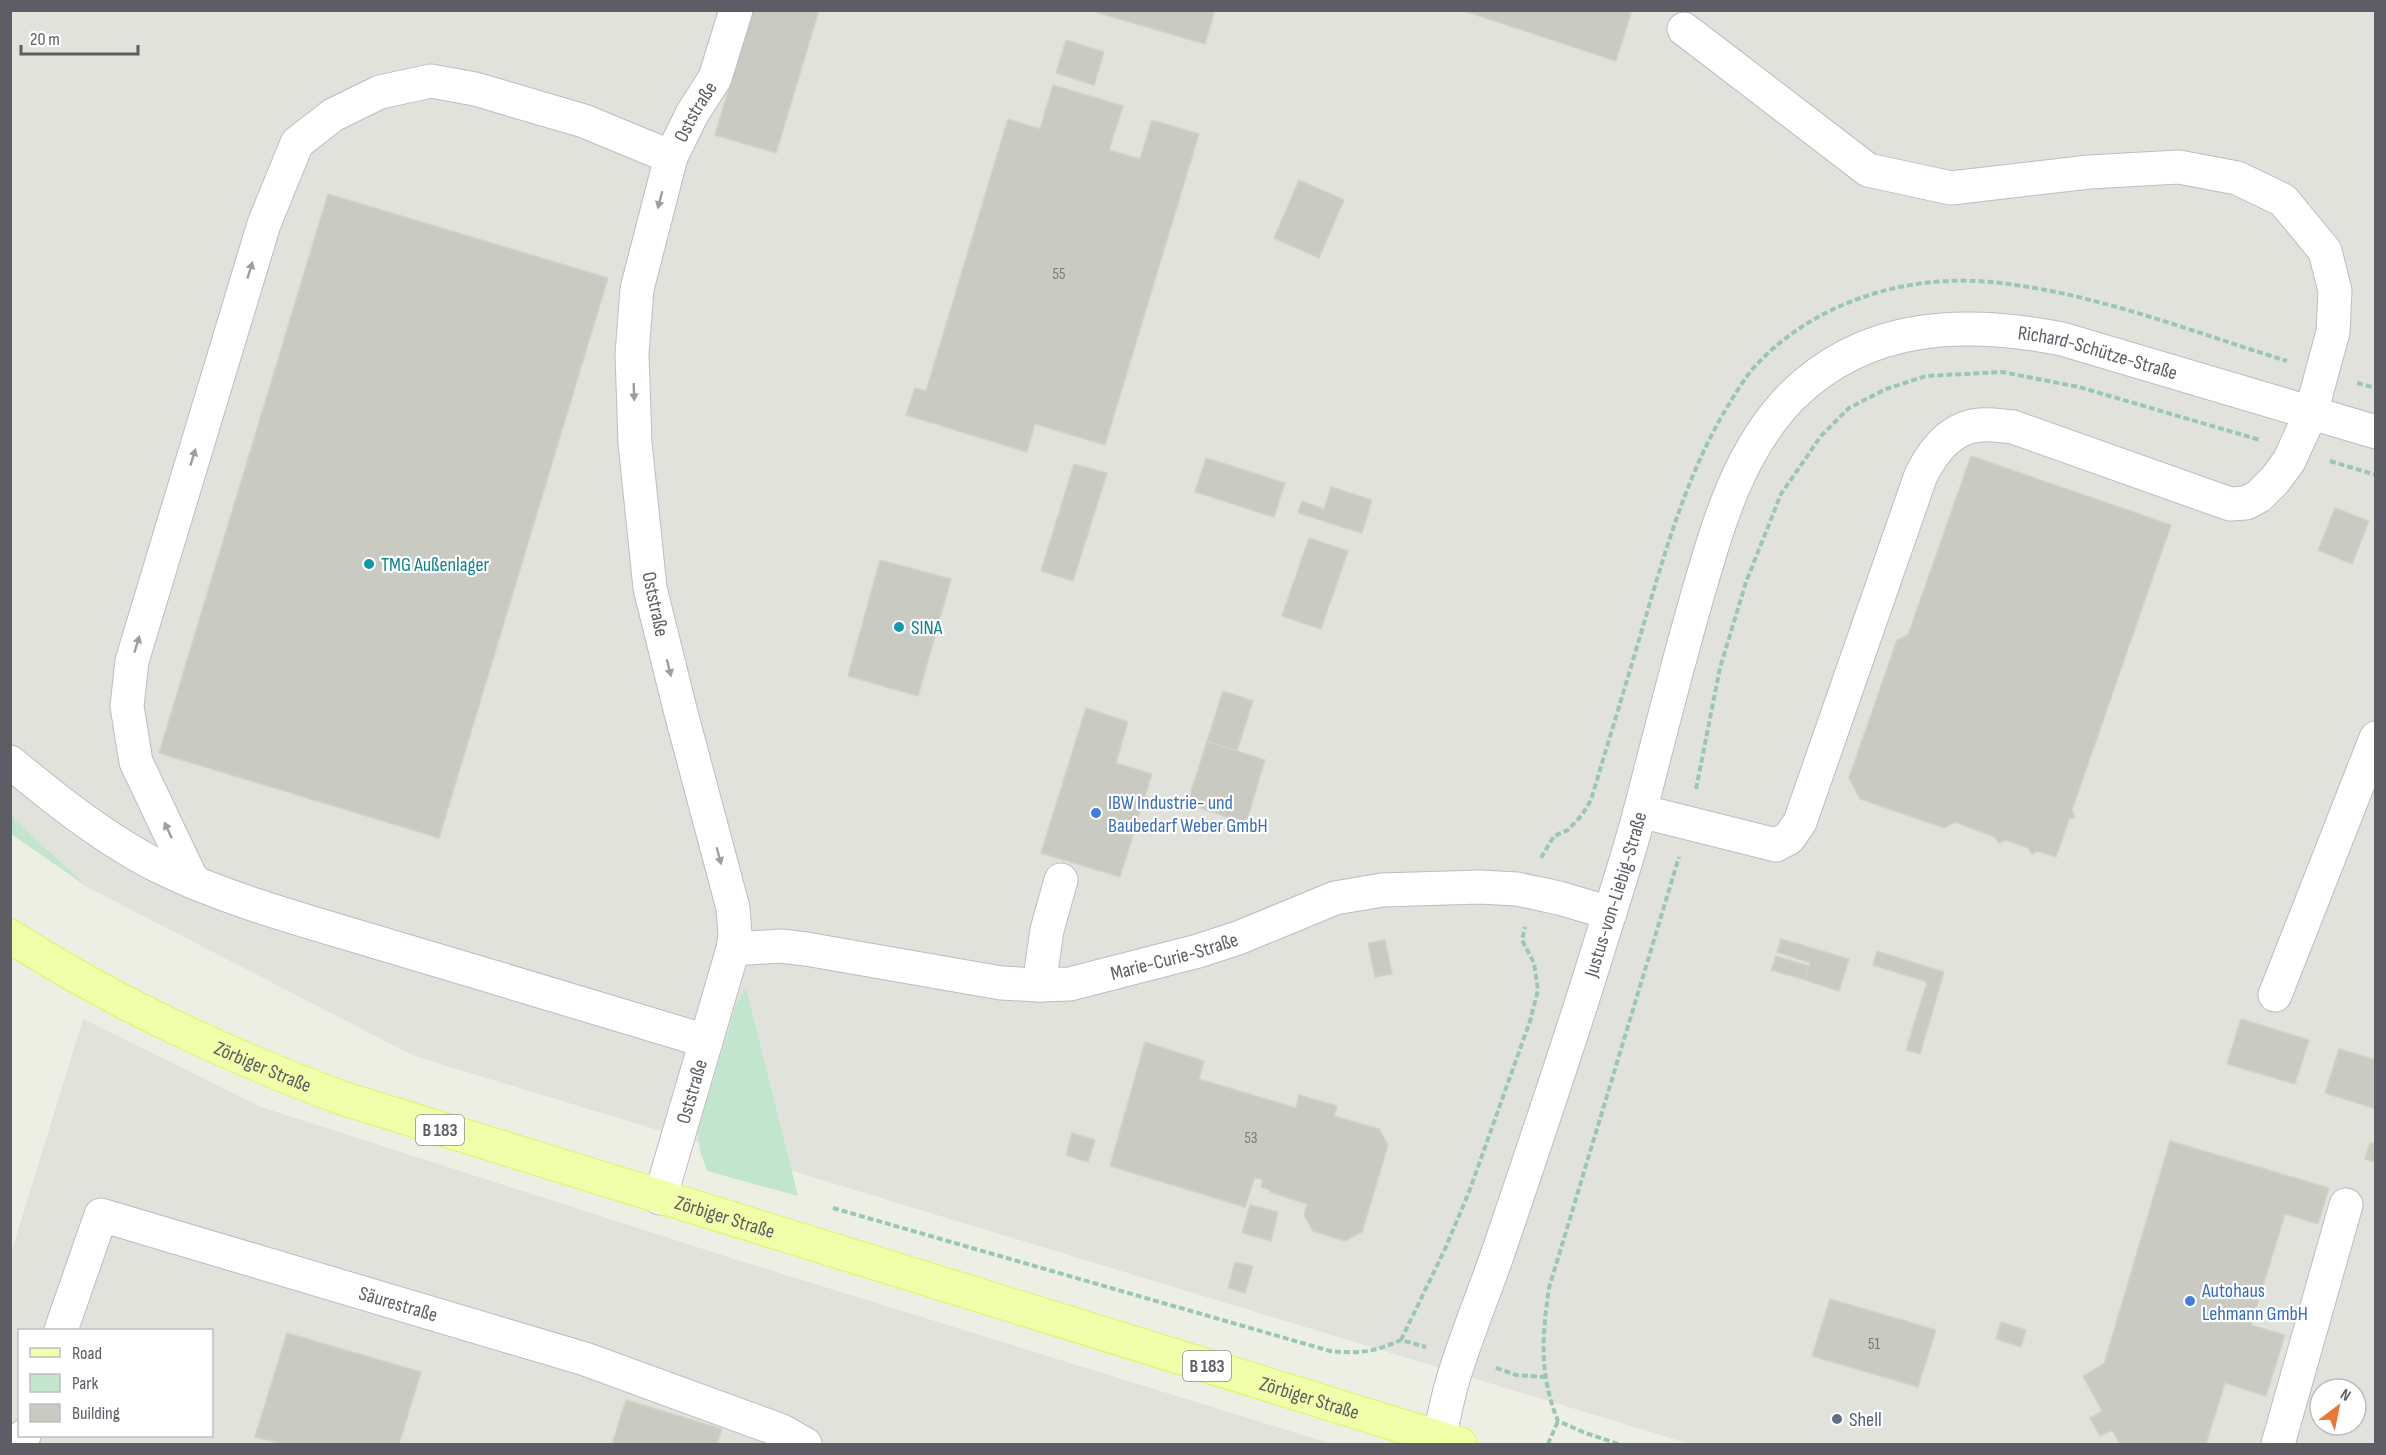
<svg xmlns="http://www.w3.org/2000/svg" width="2386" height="1455" font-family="'Sofia Sans Condensed',sans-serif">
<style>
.industrial{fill:#e2e2dc;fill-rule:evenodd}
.green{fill:#c1e6cd}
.building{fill:#c9cac1;stroke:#d3d3c3;stroke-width:1.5}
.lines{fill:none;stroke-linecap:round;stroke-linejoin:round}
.minor-casing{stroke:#bcbcc3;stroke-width:35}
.major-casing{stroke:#ebf05c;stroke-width:35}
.path{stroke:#9ac7b5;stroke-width:4;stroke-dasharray:6 3;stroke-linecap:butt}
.minor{stroke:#fff;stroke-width:33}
.major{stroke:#f1feaa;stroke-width:33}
.oneway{fill:#9d9ea3}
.culture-dot{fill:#0f9aa8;stroke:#fff;stroke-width:2}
.shop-dot{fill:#3f7fe0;stroke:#fff;stroke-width:2}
.service-dot{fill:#5c6f8a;stroke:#fff;stroke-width:2}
.labels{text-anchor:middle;stroke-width:4.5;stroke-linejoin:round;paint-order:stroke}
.number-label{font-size:16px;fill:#77787c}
.shield{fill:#fff;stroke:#8d8e93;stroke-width:1.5}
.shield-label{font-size:18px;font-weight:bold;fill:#5c5d65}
.street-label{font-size:20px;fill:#5c5d65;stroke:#fff}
.culture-label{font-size:20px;fill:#0d838f;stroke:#fff;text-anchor:start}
.shop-label{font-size:20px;fill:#366cbe;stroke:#fff;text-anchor:start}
.service-label{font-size:20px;fill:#4e5e75;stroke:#fff;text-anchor:start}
</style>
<rect width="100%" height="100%" fill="#eeefe4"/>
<path class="industrial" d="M10,11H2375V1444H1690L414,1056L89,888L11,816ZM2320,1389H2356V1425H2320Z
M83,1019L261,1107L731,1258L1332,1444H11V1253ZM20,1330H212V1436H20Z"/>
<path class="green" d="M10,816H11L89,888L11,834Z
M746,989L798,1196L707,1171L700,1151L698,1130L737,1002Z"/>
<path class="building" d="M752,10H819L776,153L715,135Z
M1095,10H1215L1205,44L1095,12Z
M1461,10H1632L1616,61Z
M1066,40L1104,52L1094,85L1056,73Z
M1053,85L1123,106L1109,150L1140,159L1152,120L1199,134L1105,445L1035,424L1027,452L906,415L915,388L926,391L1008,119L1040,129Z
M1299,180L1344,200L1319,258L1274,238Z
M328,194L608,278L439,838L159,753Z
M1971,456L2171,525L2072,810L2075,817L2069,819L2056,857L2038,851L2032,854L2028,848L2006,840L1999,843L1995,837L1955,822L1944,828L1860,799L1849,778L1897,640L1908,635Z
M1206,458L1285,483L1274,517L1195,492Z
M1074,464L1107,473L1073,581L1041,571Z
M1331,487L1372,500L1362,533L1298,513L1302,501L1324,509Z
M2335,508L2369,521L2352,564L2318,550Z
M1309,538L1348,551L1321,629L1282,616Z
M880,560L951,579L918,696L848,676Z
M1223,691L1253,701L1237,751L1207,741Z
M1086,708L1128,722L1116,763L1152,774L1120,877L1041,853Z
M1207,741L1265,760L1246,823L1187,804Z
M1781,939L1849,959L1839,991L1805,980L1810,963L1777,952Z
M1385,940L1392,974L1375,977L1368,943Z
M1877,951L1944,972L1920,1054L1906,1050L1927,982L1873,965Z
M1776,956L1809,966L1805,980L1771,970Z
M2241,1019L2309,1040L2295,1084L2227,1064Z
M1145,1042L1204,1061L1199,1079L1296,1108L1299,1095L1337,1106L1334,1116L1379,1129L1388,1145L1362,1232L1345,1241L1313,1231L1304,1215L1307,1204L1270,1192V1190L1261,1187L1263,1180L1255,1177L1245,1207L1110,1166Z
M2339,1049L2376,1060V1109L2325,1093Z
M1072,1133L1095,1140L1088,1162L1066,1155Z
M2170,1141L2329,1188L2318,1224L2285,1214L2251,1325L2285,1335L2266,1396L2225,1383L2206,1444H2120L2112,1430L2100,1436L2090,1418L2102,1411L2083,1376L2104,1364Z
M2370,1143L2376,1144V1163L2365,1159Z
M1250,1205L1278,1212L1271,1241L1242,1233Z
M1235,1262L1253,1266L1245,1293L1228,1288Z
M1830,1299L1936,1330L1918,1387L1812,1356Z
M2001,1322L2026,1330L2021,1347L1996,1339Z
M287,1333L421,1372L399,1444H282L255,1437Z
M626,1400L722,1429L717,1444H612Z"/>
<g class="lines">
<defs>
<g id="minor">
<path d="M10,762C55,799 106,840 158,866C227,900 303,920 376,942C486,975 596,1007 706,1041"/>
<path d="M1640,811L1776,845L1789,838L1800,822L1921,475C1933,451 1951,427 1980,425C1990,424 2002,426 2013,427L2230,504L2246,503L2259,496L2275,480L2289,461L2311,413L2333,332L2335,291L2325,251L2283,200L2237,178L2179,167L2089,172L1951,188L1868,170L1684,29"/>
<path d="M193,882L136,762L127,706L132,661L264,224L297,143L333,115L380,92L431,81L475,89L584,121L671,157"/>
<path id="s1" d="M733,949L781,946L806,949L1001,983L1039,985L1070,984L1198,951L1238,938L1335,898L1382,890L1480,887L1517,889L1559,898L1610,913"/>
<path d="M1039,985L1047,930L1061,880"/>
<path d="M2275,995L2376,738"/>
<path id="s2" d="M660,1198L733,949L735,935L733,908L681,713L650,588L635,443L632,354L637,289L671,157L692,114L715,78L736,10"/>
<path id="s3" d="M61,1330L101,1215L585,1359L782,1431L805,1444"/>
<path d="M21,1444L24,1436"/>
<path id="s4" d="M1438,1444C1443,1424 1446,1403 1452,1383C1465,1338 1484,1294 1499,1250C1530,1159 1561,1068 1590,976C1607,920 1626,865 1641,808C1659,737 1677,667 1697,597C1718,525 1738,451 1792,396C1867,322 1965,320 2062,339L2376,432"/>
<path d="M2278,1444L2346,1205"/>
</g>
<g id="major">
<path id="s5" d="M10,936C114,1003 227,1055 342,1098L1460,1444"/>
</g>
</defs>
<use href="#minor" class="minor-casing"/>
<use href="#major" class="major-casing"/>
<path class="path" d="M2357,383L2376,388
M2330,461L2376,475
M1696,789L1720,668L1746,582L1781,494L1821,436L1849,408L1886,389L1926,376L2002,372L2079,387L2260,440
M1541,858L1554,836L1568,830L1582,815L1591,800C1609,739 1628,678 1646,616C1667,545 1688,473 1726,409C1736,393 1746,375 1759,362C1818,301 1908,274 1991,282C2093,292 2190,331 2287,361
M833,1208L1330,1351C1359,1354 1374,1352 1401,1340L1426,1347
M1401,1340L1445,1249L1469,1192L1530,1021L1538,990L1534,963L1522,940L1525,927
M1496,1368L1516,1375L1545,1377
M1548,1444L1558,1421
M1618,1444L1583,1432L1558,1421C1539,1374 1542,1337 1549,1288L1679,857"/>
<use href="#minor" class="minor"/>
<use href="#major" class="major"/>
</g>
<defs><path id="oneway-solid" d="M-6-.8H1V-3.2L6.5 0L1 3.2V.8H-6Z" transform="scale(1.5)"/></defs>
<g class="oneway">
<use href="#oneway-solid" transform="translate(660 200) rotate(105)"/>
<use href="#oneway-solid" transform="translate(250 270) rotate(-73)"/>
<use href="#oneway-solid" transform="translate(634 392) rotate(88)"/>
<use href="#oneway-solid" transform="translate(193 457) rotate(-73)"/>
<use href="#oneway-solid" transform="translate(137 644) rotate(-73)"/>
<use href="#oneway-solid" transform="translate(669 668) rotate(76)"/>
<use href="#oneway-solid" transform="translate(168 830) rotate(-115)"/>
<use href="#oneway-solid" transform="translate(719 856) rotate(75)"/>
</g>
<g class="culture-dot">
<circle cx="369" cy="564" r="6"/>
<circle cx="899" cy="627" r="6"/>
</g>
<g class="shop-dot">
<circle cx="1096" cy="813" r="6"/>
<circle cx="2190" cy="1301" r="6"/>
</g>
<circle class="service-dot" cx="1837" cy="1419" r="6"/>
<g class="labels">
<g class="number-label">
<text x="1059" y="279">55</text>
<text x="1251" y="1143">53</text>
<text x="1874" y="1349">51</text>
</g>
<g class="shield">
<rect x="416" y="1115" width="48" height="30" rx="4.5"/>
<rect x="1183" y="1351" width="48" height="30" rx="4.5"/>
</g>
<g class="shield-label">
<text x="440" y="1136">B 183</text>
<text x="1207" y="1372">B 183</text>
</g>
<g class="street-label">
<text dy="7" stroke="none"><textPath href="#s2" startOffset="1119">Oststraße</textPath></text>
<text dy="7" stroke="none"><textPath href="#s4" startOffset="1437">Richard-Schütze-Straße</textPath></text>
<text transform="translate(656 604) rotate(78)" y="7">Oststraße</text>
<text dy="7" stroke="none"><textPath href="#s4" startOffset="578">Justus-von-Liebig-Straße</textPath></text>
<text dy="7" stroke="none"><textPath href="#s1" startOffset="448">Marie-Curie-Straße</textPath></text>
<text dy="7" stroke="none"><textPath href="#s5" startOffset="285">Zörbiger Straße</textPath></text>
<text dy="7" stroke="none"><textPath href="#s2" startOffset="111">Oststraße</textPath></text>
<text dy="7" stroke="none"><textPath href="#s5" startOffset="771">Zörbiger Straße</textPath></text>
<text dy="7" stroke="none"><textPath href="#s3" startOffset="432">Säurestraße</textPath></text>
<text dy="7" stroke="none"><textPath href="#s5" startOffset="1383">Zörbiger Straße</textPath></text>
</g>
<g class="culture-label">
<text x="381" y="571">TMG Außenlager</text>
<text x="911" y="634">SINA</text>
</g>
<g class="shop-label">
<text x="1108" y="809">IBW Industrie- und<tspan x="1108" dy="23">Baubedarf Weber GmbH</tspan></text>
<text x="2202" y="1297">Autohaus<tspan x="2202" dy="23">Lehmann GmbH</tspan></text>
</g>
<g class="service-label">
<text x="1849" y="1426">Shell</text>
</g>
</g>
<rect width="2386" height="1455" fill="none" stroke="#5c5d65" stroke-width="24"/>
<rect x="18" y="1329" width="195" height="108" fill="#ffffff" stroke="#bebec1" stroke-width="1.5"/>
<rect x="30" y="1348" width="30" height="9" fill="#f1feaa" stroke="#bebec1" stroke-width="1.5"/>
<text x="72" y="1359" font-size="18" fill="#5c5d65">Road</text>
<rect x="30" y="1374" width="30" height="18" fill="#c1e6cd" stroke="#bebec1" stroke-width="1.5"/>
<text x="72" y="1389" font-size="18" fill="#5c5d65">Park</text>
<rect x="30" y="1404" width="30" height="18" fill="#c9cac1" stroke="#bebec1" stroke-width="1.5"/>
<text x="72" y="1419" font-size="18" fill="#5c5d65">Building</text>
<g transform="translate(2338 1407) rotate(32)"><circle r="28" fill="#ffffff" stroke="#bebec1" stroke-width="1.5"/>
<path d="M0-4.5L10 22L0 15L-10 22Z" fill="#e77932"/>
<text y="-9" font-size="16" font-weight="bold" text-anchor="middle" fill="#5c5d65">N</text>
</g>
<path d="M21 45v9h117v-9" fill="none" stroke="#5c5d65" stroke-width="3"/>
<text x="30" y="45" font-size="18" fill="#5c5d65" stroke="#ffffff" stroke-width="4.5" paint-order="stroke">20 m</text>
</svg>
